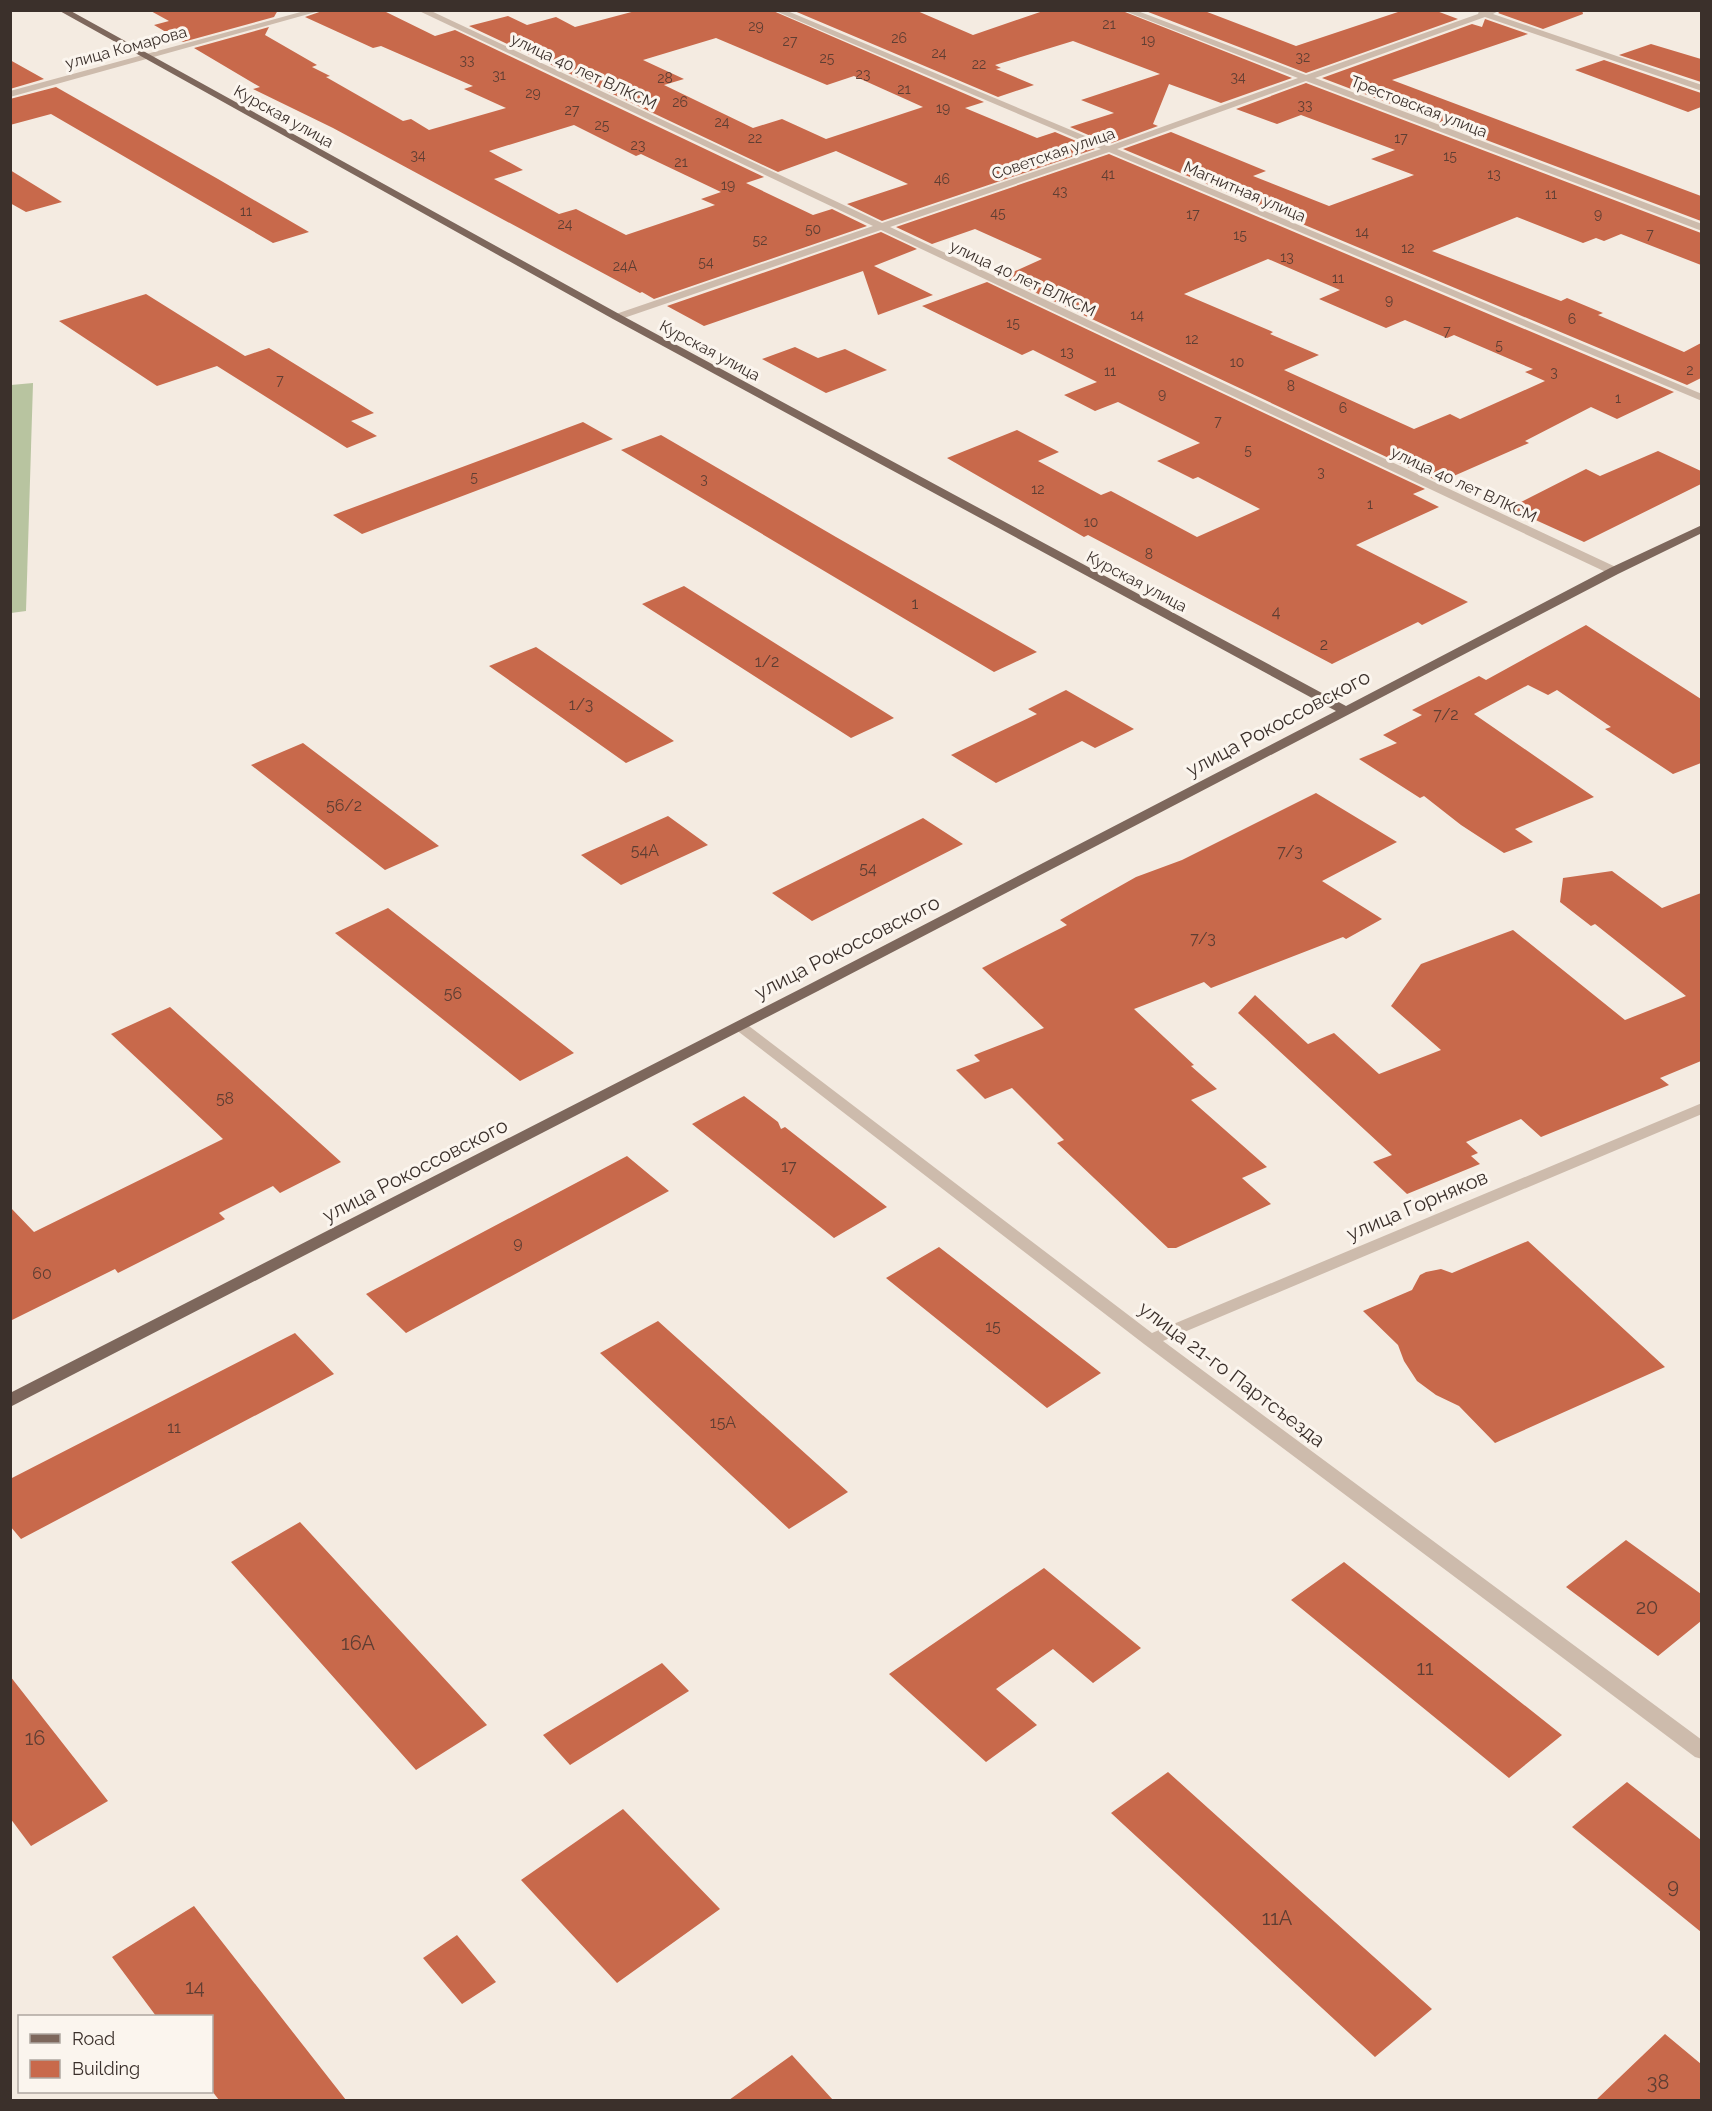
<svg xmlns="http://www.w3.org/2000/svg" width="1712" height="2111" font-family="Raleway,sans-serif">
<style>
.green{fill:#b8c4a0}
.building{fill:#c8694b;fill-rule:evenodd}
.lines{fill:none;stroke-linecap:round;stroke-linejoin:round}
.minor{fill:#cdbbac;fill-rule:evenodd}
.major{fill:#7d675c;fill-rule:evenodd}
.labels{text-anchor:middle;stroke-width:6;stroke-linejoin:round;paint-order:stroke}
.far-number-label{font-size:14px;fill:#5e3e33}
.far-street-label{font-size:16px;fill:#3b302b;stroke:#fbf5ee}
.number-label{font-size:16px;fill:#5e3e33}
.street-label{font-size:20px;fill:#3b302b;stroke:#fbf5ee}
.near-number-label{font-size:20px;fill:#5e3e33}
</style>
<rect width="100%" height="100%" fill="#f4ebe1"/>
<path class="green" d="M33,383L26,611L11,613V385Z"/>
<path class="building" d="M149,10H278L274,17L183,42L154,25L169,21Z
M325,10H382L435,36L455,30L764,177L746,183L813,215L832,209L867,226L654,299L642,292L640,293L333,128L253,89L260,87L194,48L269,27L265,35L317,65L312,67L330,76L326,77L403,121L411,119L429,130L506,108L464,89L473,86L381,46L373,48L305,17ZM574,125L636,156L641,154L721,192L701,199L715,205L626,235L576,209L559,214L494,179L523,170L489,151Z
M639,10H771L984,102L965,108L1037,138L1055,132L1095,149L882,221L847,204L908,184L836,151L778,172L469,26L508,16L527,25L556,17L575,27ZM716,38L827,85L854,76L923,107L826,139L782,119L753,128L664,85L684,79L643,60Z
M792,10H915L973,35L1046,10H1120L1292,78L1221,103L1169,84L1153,124L1158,126L1109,144L1070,127L1114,113L1081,100L1160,74L1073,41L995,65L1001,68L996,69L1034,85L998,97Z
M1143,10H1202L1296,46L1404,10H1434L1458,19L1306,73Z
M1502,10H1582L1583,14L1543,29L1498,13Z
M1485,19L1528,34L1392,80L1701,196V221L1322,78L1472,24L1482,27Z
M1651,44L1701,59V82L1619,55Z
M10,60L44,79L10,89Z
M1604,60L1701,93V107L1688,112L1575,70Z
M1306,83L1701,233V265L1621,234L1604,241L1596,238L1583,243L1517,217L1432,251L1561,301L1567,298L1603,313L1598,315L1684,352L1701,343V378L1687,385L1123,149L1171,132L1266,171L1253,176L1329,206L1414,175L1371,159L1395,150L1301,115L1277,124L1236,109Z
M56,87L218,179L309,232L273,243L51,114L10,125V99Z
M1109,154L1674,392L1617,419L1591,407L1525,441L1529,443L1440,482L1002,277L1042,259L975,229L932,244L896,227ZM1268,259L1340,290L1319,299L1386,328L1405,320L1447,338L1454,335L1533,369L1525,372L1545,381L1460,419L1450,414L1414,429L1284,370L1319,355L1270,334L1273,332L1184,294Z
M10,170L62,202L26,212L10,203Z
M881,232L917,249L874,266L933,295L878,315L863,271L704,326L667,306Z
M987,282L1425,489L1413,494L1439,507L1356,545L1468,602L1422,625L1418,622L1332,664L1088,535L1084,537L947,458L1017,430L1059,452L1038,461L1101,495L1111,491L1197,537L1260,509L1198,477L1193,479L1157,461L1200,443L1118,402L1095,411L1064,395L1097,382L1033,350L1022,355L922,306Z
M146,294L245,356L269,348L374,413L351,421L377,436L347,448L217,366L157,386L59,321Z
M795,347L818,358L845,349L887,370L826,393L762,359Z
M583,422L613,439L362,534L333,515Z
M661,435L836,537L1037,652L994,672L621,450Z
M1658,451L1701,471V484L1584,542L1509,508L1586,469L1600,476Z
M684,586L894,718L851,738L642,604Z
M1586,625L1701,699V763L1673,774L1605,729L1611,727L1557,690L1548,695L1528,685L1474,714L1594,797L1515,829L1533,842L1504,853L1461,825L1424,796L1420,798L1359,759L1397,743L1383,735L1422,715L1412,710L1479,676L1486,680Z
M536,647L674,741L626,763L489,666Z
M1066,690L1134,729L1095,748L1082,741L996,783L951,755L1037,714L1028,709Z
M303,743L439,846L385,870L251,765Z
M1316,793L1397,842L1322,881L1382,919L1346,939L1343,937L1211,988L1204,982L1134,1009L1194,1065L1191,1066L1217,1089L1191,1100L1267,1167L1242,1178L1271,1204L1176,1248H1168L1057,1143L1064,1140L1012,1088L985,1099L956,1070L980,1061L974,1055L1044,1028L982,968L1067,925L1060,920L1136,877L1182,860Z
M668,816L708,845L621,885L581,855Z
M923,818L963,844L812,921L772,893Z
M1612,871L1662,908L1701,893V1061L1660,1078L1669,1085L1541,1137L1521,1119L1466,1142L1478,1153L1471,1156L1480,1164L1407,1194L1373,1162L1392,1155L1238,1013L1255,995L1308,1044L1334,1033L1379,1074L1441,1050L1391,1006L1421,964L1513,930L1625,1020L1686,996L1595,924L1591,926L1560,902L1563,878Z
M388,908L574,1053L520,1081L335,933Z
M170,1007L341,1162L280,1193L273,1186L219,1213L225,1219L118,1273L115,1269L10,1321V1207L34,1232L223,1139L111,1034Z
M744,1096L778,1122L781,1129L785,1127L887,1207L834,1238L692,1124Z
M627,1156L669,1191L406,1333L366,1294Z
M1528,1241L1665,1367L1495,1443L1459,1406L1436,1395L1417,1381L1404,1361L1398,1345L1363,1311L1412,1290L1420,1275L1426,1272L1441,1269L1452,1273Z
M939,1247L1101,1373L1047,1408L886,1278Z
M658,1321L848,1492L789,1529L600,1353Z
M295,1333L334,1374L21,1539L10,1526V1479Z
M300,1522L487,1725L416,1770L231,1562Z
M1626,1540L1701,1594V1621L1658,1656L1566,1587Z
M1344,1562L1562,1735L1509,1778L1291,1600Z
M1044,1568L1141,1648L1093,1683L1053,1649L996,1689L1037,1725L986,1762L889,1674Z
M662,1663L689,1691L570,1765L543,1735Z
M10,1676L108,1801L31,1846L10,1818Z
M1168,1772L1228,1826L1432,2009L1375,2057L1111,1813Z
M1627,1782L1701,1840V1932L1572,1827Z
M623,1809L720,1909L617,1983L521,1880Z
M194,1906L346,2100H219L212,2091V2016H156L112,1957Z
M457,1935L496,1982L462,2004L423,1958Z
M1665,2034L1701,2064V2100H1596Z
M792,2055L833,2100H729Z"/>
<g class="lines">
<path class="minor" d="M308,10H323L10,97V91Z
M417,10H429L882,223L1101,149L773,10H785L1109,146L1298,78L1122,10H1135L1306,75L1478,14L1479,11L1500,10L1493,14L1702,85V91L1485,17L1315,78L1702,224V231L1306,81L1117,149L1702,394V401L1109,152L890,227L1618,568V574H1610L881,230L621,319H613V315L873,226Z
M740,1021L745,1023L1152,1333L1702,1103V1114L1163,1341L1702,1740V1759L1695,1757L1144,1344L735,1029L733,1026L735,1023Z"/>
<path class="major" d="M58,10H69L621,315L1346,706L1610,568L1702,525V533L1618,574L818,991L10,1407V1393L808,985L1336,711L613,319Z"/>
</g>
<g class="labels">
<g class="far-number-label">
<text x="1109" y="29">21</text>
<text x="756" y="31">29</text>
<text x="899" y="43">26</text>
<text x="1148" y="45">19</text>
<text x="790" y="46">27</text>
<text x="939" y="58">24</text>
<text x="1303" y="62">32</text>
<text x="827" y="63">25</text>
<text x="467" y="65">33</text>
<text x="979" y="69">22</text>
<text x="863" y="79">23</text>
<text x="499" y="80">31</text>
<text x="1238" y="82">34</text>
<text x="665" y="83">28</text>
<text x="904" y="94">21</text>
<text x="533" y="98">29</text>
<text x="680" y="107">26</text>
<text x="1305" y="110">33</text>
<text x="943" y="113">19</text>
<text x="572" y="115">27</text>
<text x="722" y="127">24</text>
<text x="602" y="130">25</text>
<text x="755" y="143">22</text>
<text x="1401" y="143">17</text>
<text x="638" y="150">23</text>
<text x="418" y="160">34</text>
<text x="1450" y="161">15</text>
<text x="681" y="167">21</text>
<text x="1108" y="179">41</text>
<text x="1494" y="179">13</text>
<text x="942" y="184">46</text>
<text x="728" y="190">19</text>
<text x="1060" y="196">43</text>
<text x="1551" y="199">11</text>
<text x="246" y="216">11</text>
<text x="998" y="218">45</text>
<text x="1193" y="219">17</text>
<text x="1598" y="219">9</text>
<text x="565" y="229">24</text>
<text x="813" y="234">50</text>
<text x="1362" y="237">14</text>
<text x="1650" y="239">7</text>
<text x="1240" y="240">15</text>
<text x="760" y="245">52</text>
<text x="1408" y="253">12</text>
<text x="1287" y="262">13</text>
<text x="706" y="267">54</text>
<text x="625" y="271">24А</text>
<text x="1338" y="283">11</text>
<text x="1389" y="305">9</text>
<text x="1137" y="320">14</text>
<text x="1572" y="324">6</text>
<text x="1013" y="328">15</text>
<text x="1447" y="336">7</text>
<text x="1192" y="344">12</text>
<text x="1499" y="350">5</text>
<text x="1067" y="357">13</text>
<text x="1237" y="367">10</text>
<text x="1690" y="375">2</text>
<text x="1110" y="376">11</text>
<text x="1554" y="377">3</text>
<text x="280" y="385">7</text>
<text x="1291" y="391">8</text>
<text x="1162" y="399">9</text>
<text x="1618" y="403">1</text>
<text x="1343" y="413">6</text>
<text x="1218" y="426">7</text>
<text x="1248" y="455">5</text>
<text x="1321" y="477">3</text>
<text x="474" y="482">5</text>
<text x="704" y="484">3</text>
<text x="1038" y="494">12</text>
<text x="1370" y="509">1</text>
<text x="1091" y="527">10</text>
<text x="1149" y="559">8</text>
</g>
<g class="far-street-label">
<text transform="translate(126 47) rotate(-15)" y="6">улица Комарова</text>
<text transform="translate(584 71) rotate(25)" y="6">улица 40 лет ВЛКСМ</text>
<text transform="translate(1419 106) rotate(21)" y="6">Трестовская улица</text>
<text transform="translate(284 116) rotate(29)" y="6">Курская улица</text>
<text transform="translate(1053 153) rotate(-19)" y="6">Советская улица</text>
<text transform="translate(1245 191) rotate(23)" y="6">Магнитная улица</text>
<text transform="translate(1023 278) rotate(25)" y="6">улица 40 лет ВЛКСМ</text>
<text transform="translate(710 350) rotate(28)" y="6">Курская улица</text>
<text transform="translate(1464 484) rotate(25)" y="6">улица 40 лет ВЛКСМ</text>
<text transform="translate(1137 581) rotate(28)" y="6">Курская улица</text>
</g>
<g class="number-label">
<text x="915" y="609">1</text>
<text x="1276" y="617">4</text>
<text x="1324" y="650">2</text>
<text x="767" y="667">1/2</text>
<text x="581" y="710">1/3</text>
<text x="1446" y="720">7/2</text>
<text x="344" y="811">56/2</text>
<text x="645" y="856">54А</text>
<text x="1290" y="857">7/3</text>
<text x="868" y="874">54</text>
<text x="1203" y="944">7/3</text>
<text x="453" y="999">56</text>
<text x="225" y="1104">58</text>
<text x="789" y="1172">17</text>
<text x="518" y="1248">9</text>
<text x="42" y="1279">60</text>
<text x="993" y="1332">15</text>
<text x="723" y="1428">15А</text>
<text x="174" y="1433">11</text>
</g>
<g class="street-label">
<text transform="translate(1278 723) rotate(-28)" y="7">улица Рокоссовского</text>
<text transform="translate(847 947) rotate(-27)" y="7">улица Рокоссовского</text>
<text transform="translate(415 1170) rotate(-27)" y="7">улица Рокоссовского</text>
<text transform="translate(1417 1205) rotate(-23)" y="7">улица Горняков</text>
<text transform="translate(1232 1374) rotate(37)" y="7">улица 21-го Партсъезда</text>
</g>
<g class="near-number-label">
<text x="1647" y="1614">20</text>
<text x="358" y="1650">16А</text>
<text x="1425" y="1675">11</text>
<text x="35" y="1745">16</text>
<text x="1673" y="1893">9</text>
<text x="1277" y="1925">11А</text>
<text x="195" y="1994">14</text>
<text x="1658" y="2089">38</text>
</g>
</g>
<rect width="1712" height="2111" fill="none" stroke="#3b302b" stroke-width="24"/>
<rect x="18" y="2015" width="195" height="78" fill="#fbf5ee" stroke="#aea6a0" stroke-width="1.5"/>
<rect x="30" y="2034" width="30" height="9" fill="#7d675c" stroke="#aea6a0" stroke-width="1.5"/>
<text x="72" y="2045" font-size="18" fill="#3b302b">Road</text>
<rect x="30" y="2060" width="30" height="18" fill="#c8694b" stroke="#aea6a0" stroke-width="1.5"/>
<text x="72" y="2075" font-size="18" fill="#3b302b">Building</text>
</svg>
